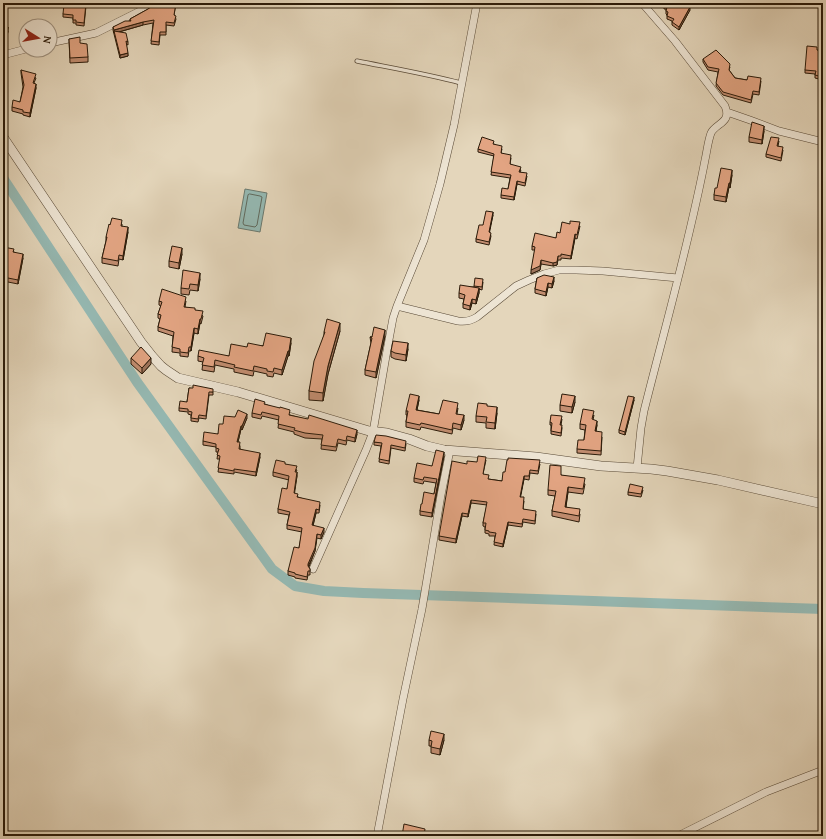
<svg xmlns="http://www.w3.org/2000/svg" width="826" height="839" font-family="'Gentium Book Plus',serif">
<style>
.water{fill:#95b9b3;stroke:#6a796f}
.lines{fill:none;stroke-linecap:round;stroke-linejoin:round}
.shore{stroke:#606a5e;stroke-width:1}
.canal{stroke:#95b9b3;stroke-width:10}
.service-casing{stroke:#584936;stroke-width:5}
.minor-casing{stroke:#584936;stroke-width:8}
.tertiary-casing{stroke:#584936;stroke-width:10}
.service{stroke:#ede4d3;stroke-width:3.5}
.minor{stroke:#ede4d3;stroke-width:7}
.tertiary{stroke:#ede4d3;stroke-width:9}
.wall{fill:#c28d70;stroke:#2a1a09}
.shaded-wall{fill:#9e735b;stroke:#2a1a09}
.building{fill:#e2a482;stroke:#2a1a09}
</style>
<rect width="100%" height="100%" fill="#e4d6bb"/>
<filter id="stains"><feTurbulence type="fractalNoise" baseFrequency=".005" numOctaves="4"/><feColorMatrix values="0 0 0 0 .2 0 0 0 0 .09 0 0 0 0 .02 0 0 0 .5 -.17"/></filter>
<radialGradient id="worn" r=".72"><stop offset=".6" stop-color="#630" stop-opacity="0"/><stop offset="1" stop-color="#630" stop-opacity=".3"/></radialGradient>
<path class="water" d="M245,189L267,193L260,232L238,228Z"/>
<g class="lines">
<path class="shore" d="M250,194L260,196L262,197L257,225L255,227L244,225L243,223L248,195Z"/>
<path class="canal" d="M3,178L137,382L272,569L295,586L324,591L363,593L823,609"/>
<defs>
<path id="service" d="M357,61C392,68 427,74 461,83"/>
<path id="minor" d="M50,43L96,33L146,8L152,3
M3,55L26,49
M727,112L750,120L779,131L823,142
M397,306L458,321C466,322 471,321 477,317L516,286L529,280L544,274L559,270H576L603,271L678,278
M637,468L641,428L644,411C665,327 689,244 705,160C707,151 708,141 711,133C716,123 732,123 725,106L675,41L642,3
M313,569L366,450L373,432L386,356L393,318L397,306L424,240L440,184L454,125L477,3
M377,836L403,699L422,609L441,495L450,450
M678,836L766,792L823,770"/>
<path id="tertiary" d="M3,137L141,342L152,356L161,366L166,370L178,378L238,392L369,431L387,433L409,439L427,446L444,450L536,457L601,466L651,469L667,471L718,480L823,504"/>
</defs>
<use href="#service" class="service-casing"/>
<use href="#minor" class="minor-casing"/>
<use href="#tertiary" class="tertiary-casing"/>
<use href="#service" class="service"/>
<use href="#minor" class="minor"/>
<use href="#tertiary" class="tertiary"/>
</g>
<path class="wall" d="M159,3H176L174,15L176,19L174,26L166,25V35H160L159,45L151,44L153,23L143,25L119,32L128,42V45L126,44L128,56L120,58L113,30V27L130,21V19Z
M69,5L86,6L84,26L76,25V23H73V18L63,17V14Z
M664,6L690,10L679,30L672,25V21L667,19V15L666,14V9H664Z
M3,26L8,31L5,47H3Z
M69,39L80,43L88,57V62L70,63Z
M817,50L823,52V80L815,78V74L805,73V70Z
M703,59L730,67L729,70L735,78L747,80L761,81L759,95L753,94L751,103L723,95L716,86L718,72L708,70L703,62Z
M21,70L36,78L34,83L36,88L30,117L23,115V114L12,111V107L20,102L23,87L21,73Z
M764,131L762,144L749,142V137Z
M779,141L778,146L783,150L781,161L766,157V154Z
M494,144L502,149L501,153L511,158L510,164L521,170L520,172L527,176L525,186L517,184L514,200L501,198V195L508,189L510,178L491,175L494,156L478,152V149Z
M732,175L730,188L729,187L726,202L714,200V195L717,188Z
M493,215L489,232L491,236L489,245L476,242V239L483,225Z
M122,224V226L128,232L123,260L119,259L118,266L102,263V258L106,241V237Z
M580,226L577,239L575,238L571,259L561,258V260H558L557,265L553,266L541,264L540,270L531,274L535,250H532V246L556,238L560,233Z
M3,247L14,252L23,258L18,284L3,281Z
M182,254L179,269L169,267V261Z
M537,278L554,281L552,288L548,287L546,296L535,293V289Z
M200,279L198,291L190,290L189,295L181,294V288Z
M483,282L482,290L479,289V293L476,304L472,303L470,310L463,308V304L464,299L459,298V293L469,287H474V286Z
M159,301H186L185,307L195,310L203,316L201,324L200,323L198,334L194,333L191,351H189L188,357L180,356V353L172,352L173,336L158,331V327L160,319L158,318V314L161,306L159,305Z
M340,331L328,374L323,401L309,400V391L324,335V332Z
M385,336L376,378L365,375V370L371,343L370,337Z
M291,343L289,356H288L282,375L274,373L273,377L267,376V374L254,371L253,376L234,372V369L215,365L214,372L202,370L203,362L198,361V356H229L247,347Z
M408,349L406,361L395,359L391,357V351Z
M131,358L151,364L142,374L131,364Z
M189,388L213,392V395H209L206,419L199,418L198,422L191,421V415L188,414V412L179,411V408L187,402Z
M419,400L417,410L439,414L458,408L457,414L464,420L461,430L453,428L452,434L421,427L420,430L406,427V422L407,415H406V411Z
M634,400L625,435L619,433V430Z
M575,402L572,413L560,411V405Z
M265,404L290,415L357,434L355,442L347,440L346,445L338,443L336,451L321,449L322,439L305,438L294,434V432L278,428L279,420L262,416L261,419L252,417V413Z
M487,406L497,413L495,429L486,428V423L476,422V416Z
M594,415L593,420L597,425L596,431L602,437L601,455L577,453V449L584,440L585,430L580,429V424Z
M235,417L247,418L242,430L241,429L238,442L240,446V449L260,457L256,476L234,472V474L218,472L220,459H217L218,452H216V447L203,445V441L218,434L223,424Z
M562,419L561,425L562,428L561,436L551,434V425H550V422Z
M374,442L406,444L405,451L391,448L389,464L379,462L381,446L374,445Z
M444,456L432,517L420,515V511L422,504L434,494L436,483L424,481L423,484L414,482V478L432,466Z
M486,460L483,474L488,479L502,481L505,472L540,464L538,474L530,473L529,480L524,479L520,497L524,501L523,509L536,514L535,524L523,522L522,527L508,525L503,547L494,545L495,536H489V534L485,533V527L483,526V523L487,505L471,503L468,517L462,516L456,543L439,540V536L477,462Z
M285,464L297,470L296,472L297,476L294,493L298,497L320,505L319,513H316L313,526L324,532L321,539L317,538L315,551L309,567L310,569V575H308L307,580L295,578V577L288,575V571L299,548L302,532L287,529V525L289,515L278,513V509L287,489L289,480L273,476V472Z
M561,475L585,484L583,494L568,492L566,507L580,514L579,522L552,516V511L555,496L548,495V490Z
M643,490L641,497L628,495V492Z
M429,740H444L440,755L431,753V746H429Z"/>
<path class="shaded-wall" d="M690,7V10L679,30V27Z
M143,22V25L115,33L114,31V33V30Z
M8,27V31L5,47V43Z
M128,53V56L120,58V55Z
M36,84V88L30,117V113Z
M764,126V131L762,144V140Z
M732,170V175L730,188V183Z
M517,181V184L514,200V197Z
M729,183V187L726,202V197Z
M493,212V215L489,235V232Z
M128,227V232L123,260V256Z
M575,234V238L571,259V256Z
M182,248V254L179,269V263Z
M23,254V258L18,284V280Z
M558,256L557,265L553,266V263Z
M541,260V264L540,270L531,274V270Z
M200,273V279L198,291V285Z
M554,277V281L552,288V284Z
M548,283V287L546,296V292Z
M479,288V293L476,304V300Z
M472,299V303L470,310V306Z
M200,319V323L198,334V329Z
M340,323V331L328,374L323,401V393L328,366Z
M194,328V333L191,351V347Z
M385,330V336L376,378V372Z
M291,338V343L289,356V351Z
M408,343V349L406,361V355Z
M288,351V356L282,375V370Z
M151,358V364L142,374V368Z
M419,396V400L416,414V410Z
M575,396V402L572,413V407Z
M634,397V400L625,435V432Z
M497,407V413L495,429V423Z
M247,414V418L242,430V426Z
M464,415V420L461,430V425Z
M597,421V425L595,436V431Z
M241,426V429L237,446V442Z
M357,430V434L355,442V438Z
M444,452V456L432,517V513Z
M260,453V457L256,476V472Z
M297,472V476L294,497V493Z
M524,476V479L520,500V497Z
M568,487V492L565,512V507Z
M471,500V503L468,517V514Z
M316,509V513L312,529V525Z
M462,513V516L456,543V539Z
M508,522V525L503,547V544Z
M324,528V532L321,539V535Z
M317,534L315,551L308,567V564Z
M444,734V740L440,755V749Z"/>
<path class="building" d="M70,3L74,4V3H86L84,23L76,22V20H73V15L63,14L64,4L69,5Z
M159,3H176L174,15L176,16L174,23L166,22V32H160L159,42L151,41L154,20L143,22L114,30L113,27L125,21H131L130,19L148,9L155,4H159Z
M666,3H683L690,7L679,27L672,22L674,19L667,16L668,12L666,11L667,7L664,6Z
M36,20L38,26H29L28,23Z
M3,26L8,27L5,43L3,42Z
M114,31L126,33L128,42L126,41L128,53L120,55Z
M80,37V43L87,44L88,57L70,58L69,39Z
M807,46L817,47V50L823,52V77L815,75L816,71L805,70Z
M716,50L730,64L729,70L735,78L747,80L748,76L761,78L759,92L753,91L751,100L723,92L716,83L719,69L708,67L703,59Z
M21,70L36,74L33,83L36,84L30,113L23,112V110L12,107L13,100L20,102L24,85Z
M752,122L764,126L762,140L749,137Z
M482,137L494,141L493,144L502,146L501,153L511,155L510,164L521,167L519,172L527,173L525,183L517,181L514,197L501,195L502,188L508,189L511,175L491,172L494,154L478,149Z
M771,137L779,138L777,146L783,147L781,158L766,154Z
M721,168L732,170L730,183H729L726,197L714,195L715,188H717Z
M486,211L493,212L489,232L491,233L489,242L476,239L479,225H483Z
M112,218L122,220L121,226L128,227L123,256L119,255L118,261L102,258L107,237H106L109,224L110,225Z
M570,221L580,222L577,235L575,234L571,256L561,254V256H558L557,262L553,263L541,260L540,266L531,270L535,247L532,246L535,233L556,238L557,232L560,233L562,222L570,224Z
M172,246L182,248L179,263L169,261Z
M3,247L14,249L13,252L23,254L18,280L3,277Z
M183,270L200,273L198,285L190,284L189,289L181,288Z
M544,275L554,277L552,284L548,283L546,292L535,289L537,278Z
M475,278L483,279L482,287L474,286Z
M460,285L479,288L476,300L472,299L470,306L463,304L465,295L459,293Z
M162,289L186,297L184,307L195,308V310L203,311L201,319H200L198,329L194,328L191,347H189L188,353L180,352V349L172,347L174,332L158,327L161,315L158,314L162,302L159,301Z
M327,319L340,323L328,366L323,393L309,391L314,361L325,332H324Z
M374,327L385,330L376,372L365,370L372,338L370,337H372Z
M266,333L291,338L289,351H288L282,370L274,368L273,372L267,371V369L254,366L253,371L234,367L235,365L215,360L214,367L202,365L204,358L198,356L199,350L229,356L231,344L247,347L248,343L263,346Z
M393,341L408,343L406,355L395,353L391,351Z
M141,347L151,358L142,368L131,358Z
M193,385L213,389V392H209L206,416L199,415L198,419L191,418L192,412L188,411V409L179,408L180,401L187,402L189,388H193Z
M410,394L419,396L416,410L439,414L443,400L458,403L456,414L464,415L461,425L453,423L452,430L421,423L420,425L406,422L408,411H406Z
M562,394L575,396L572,407L560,405Z
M628,396L634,397L625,432L619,430Z
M255,399L265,402L264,404L280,408V407L290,410L289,415L308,419L309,415L357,430L355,438L347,436L346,441L338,439L336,447L321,445L323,435L305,433L294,430L295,428L278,424L279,416L262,412L261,415L252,413Z
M478,403L487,404V406L497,407L495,423L486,422L487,417L476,416Z
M583,409L594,411L592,419L597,421L595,431L602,432L601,451L577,449L578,440H584L586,425L580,424Z
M238,410L247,414L242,426H241L237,442H240L239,449L260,453L256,472L234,469V471L218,468L220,456L217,455L219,449L216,448V444L203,441L204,432L218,434L219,424H223L224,416L235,417Z
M551,415L562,416L560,425H562L561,433L551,431L552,423L550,422Z
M376,435L386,436L406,441L405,448L391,445L389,461L379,459L382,443L374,442Z
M436,450L444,452L432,513L420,511L421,504H422L424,492L434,494L437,479L424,477L423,480L414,478L417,463L432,466Z
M478,456L486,457L483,474L489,475L488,479L502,481L503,472H505L507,460H508V458L540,460L538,471L530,470L529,476H524L520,497H524L523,509L536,511L535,521L523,519L522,524L508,522L503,544L494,542L496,533L489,532V531L485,530L486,523H483L487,502L471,500L468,514L462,513L456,539L439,536L452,461L467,464V461L477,462Z
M276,460L285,462V464L297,466L295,472H297L294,493L298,494L297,497L320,502L319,510L316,509L312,525L324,528L321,535L317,534L315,548L308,564V566L310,569V571H308L307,577L295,574V573L288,571L294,547L299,548L302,528L287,525L290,512L278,509L282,488L287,489L289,476L273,472Z
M550,465L561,466V475L585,478L583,489L568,487L565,507L580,509L579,516L552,511L556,491L548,490Z
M630,484L643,487L641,494L628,492Z
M431,731L444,734L440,749L431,747L432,741L429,740Z
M404,824L425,829L424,836H402Z"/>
<rect width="826" height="839" fill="none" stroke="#e4d6bb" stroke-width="16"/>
<rect x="4" y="4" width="818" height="831" fill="none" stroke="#2a1a09" stroke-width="2"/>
<rect x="8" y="8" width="810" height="823" fill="none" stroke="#2a1a09"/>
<g transform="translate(38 38) rotate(101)"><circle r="19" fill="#ede4d3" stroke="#9f9382"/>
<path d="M0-3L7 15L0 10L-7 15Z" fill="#8f2418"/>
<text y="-6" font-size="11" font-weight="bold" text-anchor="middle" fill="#2a1a09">N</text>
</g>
<rect width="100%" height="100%" filter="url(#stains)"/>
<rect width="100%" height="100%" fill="url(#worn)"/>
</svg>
